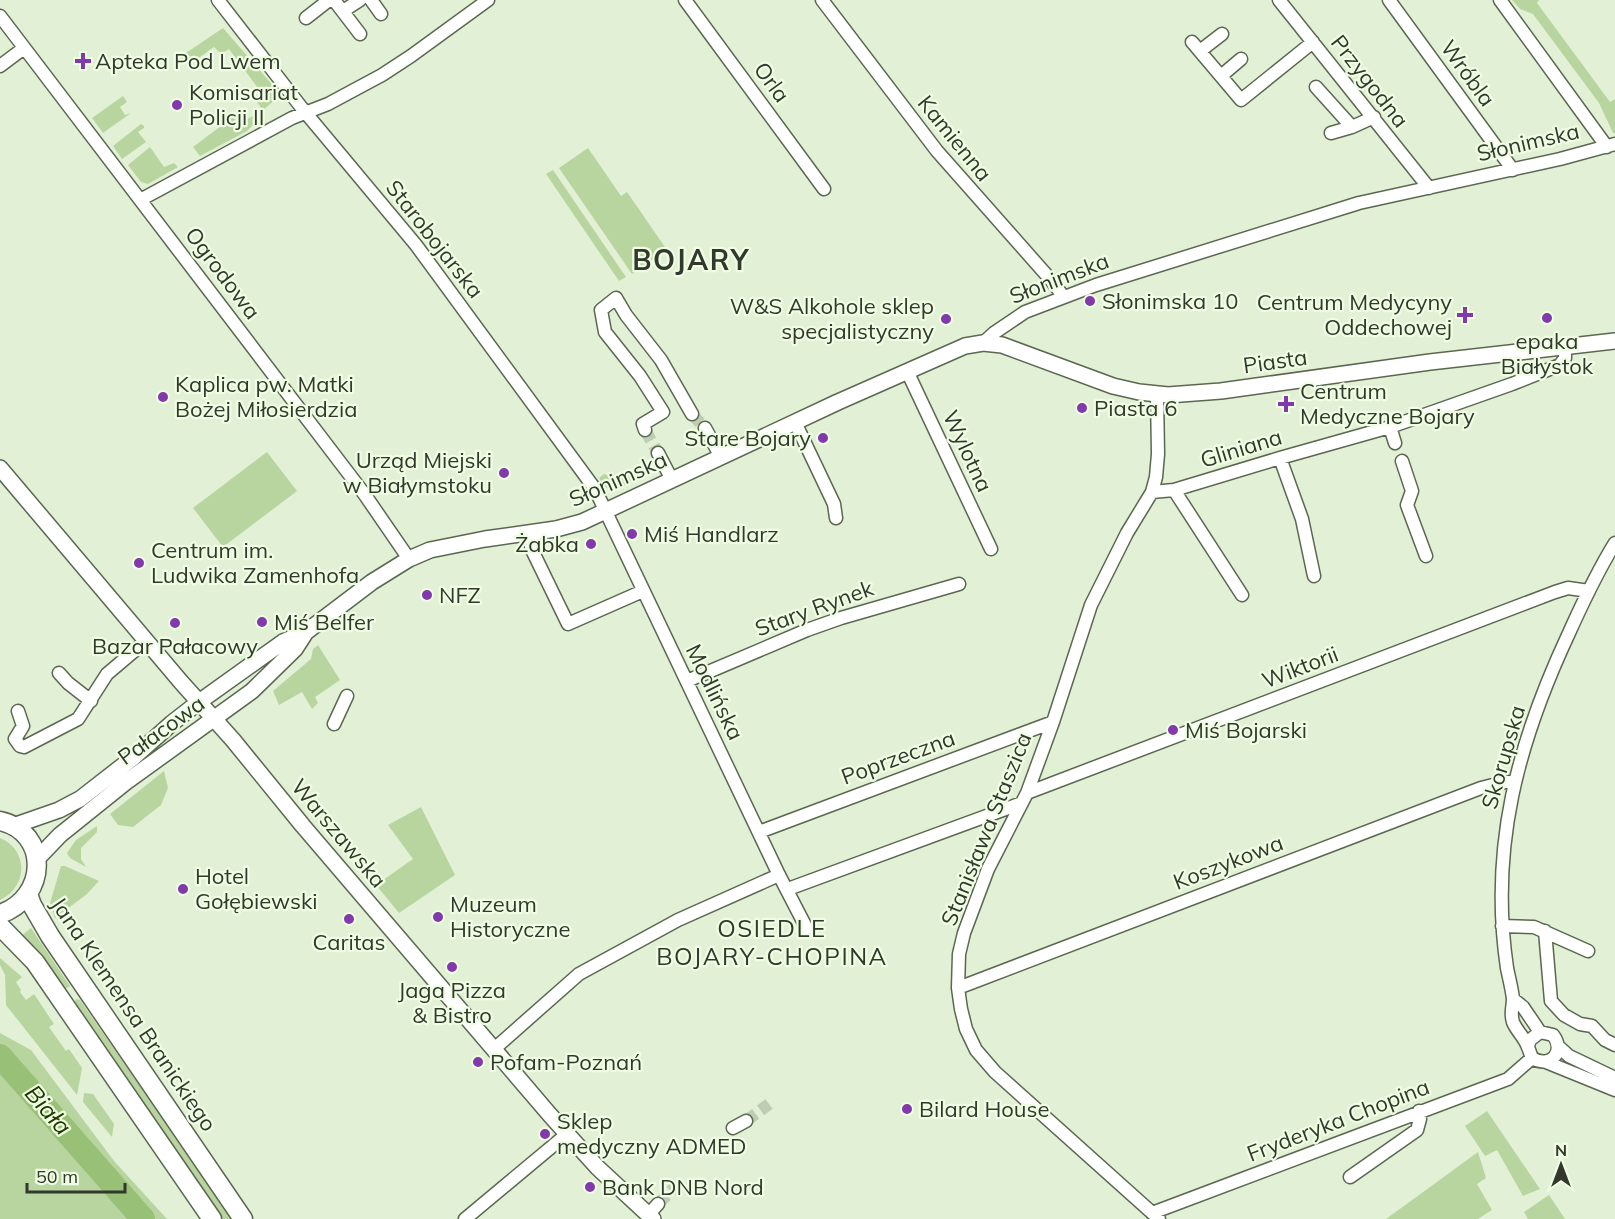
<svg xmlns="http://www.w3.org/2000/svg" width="1615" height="1219" font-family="Mulish,sans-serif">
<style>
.green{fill:#b8d59f}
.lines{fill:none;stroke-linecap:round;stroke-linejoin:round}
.river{stroke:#99c077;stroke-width:24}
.minor-tunnel{stroke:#bfccb4;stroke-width:12;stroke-dasharray:12 6;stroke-linecap:butt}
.minor-casing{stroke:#5b6750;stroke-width:15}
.tertiary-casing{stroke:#5b6750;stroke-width:18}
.secondary-casing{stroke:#5b6750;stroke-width:21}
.minor{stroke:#fff;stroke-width:12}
.tertiary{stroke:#fff;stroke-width:15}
.secondary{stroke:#fff;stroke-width:18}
.poi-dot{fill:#8239ab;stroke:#effee3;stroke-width:2}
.labels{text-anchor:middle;stroke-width:4.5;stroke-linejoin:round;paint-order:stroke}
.poi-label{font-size:22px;fill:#32382d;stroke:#effee3;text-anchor:start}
.street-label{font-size:22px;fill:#32382d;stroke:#effee3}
.neighbourhood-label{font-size:24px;letter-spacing:1.5px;fill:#32382d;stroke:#effee3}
.water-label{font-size:24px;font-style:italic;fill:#213802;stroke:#effee3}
.district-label{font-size:28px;font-weight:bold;letter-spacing:1.5px;fill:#32382d;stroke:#effee3}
</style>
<rect width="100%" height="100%" fill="#e2f1d6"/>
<path class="green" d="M1512,0H1539L1537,3L1610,102L1615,99V133H1613L1599,103L1533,14L1520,9Z
M223,28L281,95L263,110L256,101L263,95L229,49L221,54L214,47L193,62L177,59Z
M123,96L127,102L120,107L125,115L131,113L103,133L92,118Z
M253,116L256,122L247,131L200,156L193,147L233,117L239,123Z
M141,124L144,126V128L138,132L146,142L122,159L113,146Z
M150,147L164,167L174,163L178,167L148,184L141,182L128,165Z
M588,148L621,196L627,192L667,250L632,274L559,168Z
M553,170L626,277L619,281L546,174Z
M267,452L297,491L223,547L193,508Z
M635,473L638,478L616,490L606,488L599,478L604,474L619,479Z
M318,645L340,680L315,697L318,703L312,709L302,692L279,705L273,691L311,659L313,649Z
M164,771L168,788L161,805L133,827L118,825L110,814Z
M421,807L455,875L399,913L376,885L413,859L388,825Z
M97,826V832L81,848V859L86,867L70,858L67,853L76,840Z
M0,838C29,850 28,887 0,900Z
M61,866H65L99,881L87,894L55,918L50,903Z
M31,928L70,986L64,990L20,937Z
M0,958L22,977L16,982L21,990L20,992L26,1000L34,994L54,1024L49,1027L66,1051L69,1049L82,1068L77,1095L6,1005L5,975L0,965Z
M76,999L80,1000L233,1219H221L74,1004Z
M0,1033L31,1050L114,1161L167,1219H0Z
M84,1093L93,1094L114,1124L112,1137L83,1102Z
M1487,1111L1540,1189L1523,1196L1497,1150L1485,1156L1465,1126Z
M1478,1152L1486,1178L1477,1184L1492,1210L1478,1219H1386Z
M1549,1195L1565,1219H1528L1524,1212Z"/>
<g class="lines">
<path class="river" d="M0,1056L143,1219"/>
<path class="minor-tunnel" d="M692,414L705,428
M645,430L658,453
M746,1121L769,1104
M658,1204L675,1187"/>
<defs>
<path id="minor" d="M218,0L305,112L416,245L595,489L779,875L807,929
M334,0L360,34
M371,0L381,14
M685,0L824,189
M822,0L937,151L1051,280L1063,296
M1279,0L1429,188
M1389,0L1513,170
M1500,0L1607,147
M343,11L360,0
M0,16L365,495L409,559
M306,18L329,0
M1192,42L1241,100L1313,42
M1200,51L1222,34
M0,66L24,48
M1221,76L1241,59
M1316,87L1352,127L1374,117
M1331,133L1352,127
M140,200L292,118L328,104L382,75L411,56L488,0
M983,343L994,333L1025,312L1096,285L1359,203L1560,159L1615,144
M907,371L991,549
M1157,394L1158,454L1156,477L1152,492L1127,533L1091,605L1053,722L1027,793L988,869L964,933L959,954L958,988L961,1009L966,1029L976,1050L995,1072L1159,1219
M795,422L834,504L836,518
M1390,427L1395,443
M705,428L721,457
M645,430L643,424L663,412L640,376L605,332L601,310L616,298L626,315L661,360L692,414
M658,453L672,480
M1280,458L1302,519L1314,576
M1402,461L1412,491L1407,505L1426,556
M1174,490L1242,595
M1152,492L1174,490L1280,458L1390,427L1512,384L1560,365L1565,358V346
M528,534L532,550L568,624L643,591
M59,673L68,683L91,701
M687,681L807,630L841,618L959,584
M18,711L23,726L15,739L20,746L24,747L78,719L107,674L146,641
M334,724L347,696
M1027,793L1555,592L1568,588L1589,591
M759,832L1053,722
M788,889L1022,803
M1502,926L1534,927L1588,951
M1545,931L1551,1001L1564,1015L1580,1024L1592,1026L1605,1040L1615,1045
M958,988L1481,788L1505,782H1515
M1513,999L1523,1007L1540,1032
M1528,1046L1530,1040L1540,1032L1553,1035C1566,1052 1550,1069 1532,1058C1530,1053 1529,1049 1527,1045C1524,1037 1516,1030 1513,1022C1510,1013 1513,1007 1513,999C1512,989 1509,978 1507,968C1489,847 1518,742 1569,633C1583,602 1597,572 1615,543
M1559,1047L1569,1056L1615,1078
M494,1049L579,974L678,920L779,875
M1546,1062L1615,1090
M733,1128L746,1121
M1350,1177L1417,1130L1420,1119L1419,1111
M1152,1213L1508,1079L1532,1058
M648,1215L658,1204
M465,1219L567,1134"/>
<path id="tertiary" d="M0,468L181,682L233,740L303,826L550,1115L598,1168L653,1219
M13,826L59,810L80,799L134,757L172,723L199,702L283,642L306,632L372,582L409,559L430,550L485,539L556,529L582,522L838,402L965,346L983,343L1002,345L1113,386L1139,392L1168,395L1221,391L1430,362L1615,341
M36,860L60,835L126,782L252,691L295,649L306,632"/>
<path id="secondary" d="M0,821C50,832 48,898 0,914
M28,894L32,905L50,936L243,1219
M0,926L35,962L212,1219"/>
</defs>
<use href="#minor" class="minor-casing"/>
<use href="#tertiary" class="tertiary-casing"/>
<use href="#secondary" class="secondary-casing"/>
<use href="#minor" class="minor"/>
<use href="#tertiary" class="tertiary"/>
<use href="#secondary" class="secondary"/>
</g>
<g class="poi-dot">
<path d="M80 52h6v6h6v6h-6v6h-6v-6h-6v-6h6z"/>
<circle cx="177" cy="105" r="6"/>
<circle cx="1090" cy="301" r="6"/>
<path d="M1462 306h6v6h6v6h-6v6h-6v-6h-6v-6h6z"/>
<circle cx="1547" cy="318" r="6"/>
<circle cx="946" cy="319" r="6"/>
<circle cx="163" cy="397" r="6"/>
<path d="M1283 395h6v6h6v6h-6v6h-6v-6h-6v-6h6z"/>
<circle cx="1082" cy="408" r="6"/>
<circle cx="823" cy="438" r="6"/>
<circle cx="504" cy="473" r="6"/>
<circle cx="632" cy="534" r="6"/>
<circle cx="591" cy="544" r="6"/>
<circle cx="139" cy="563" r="6"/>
<circle cx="427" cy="595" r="6"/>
<circle cx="262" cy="622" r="6"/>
<circle cx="175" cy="623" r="6"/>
<circle cx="1173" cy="730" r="6"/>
<circle cx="183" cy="889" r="6"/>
<circle cx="438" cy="917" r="6"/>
<circle cx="349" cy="919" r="6"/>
<circle cx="452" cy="967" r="6"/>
<circle cx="478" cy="1062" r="6"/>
<circle cx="907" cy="1109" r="6"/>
<circle cx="545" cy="1134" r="6"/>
<circle cx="590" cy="1187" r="6"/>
</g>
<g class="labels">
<g class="poi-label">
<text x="95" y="69">Apteka Pod Lwem</text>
<text x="189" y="100">Komisariat<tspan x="189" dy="25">Policji II</tspan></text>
<text x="1102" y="309">Słonimska 10</text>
<text x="1452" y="310" text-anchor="end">Centrum Medycyny<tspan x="1452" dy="25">Oddechowej</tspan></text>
<text x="934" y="314" text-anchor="end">W&amp;S Alkohole sklep<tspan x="934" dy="25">specjalistyczny</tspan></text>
<text x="1547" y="349" text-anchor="middle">epaka<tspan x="1547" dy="25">Białystok</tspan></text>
<text x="175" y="392">Kaplica pw. Matki<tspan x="175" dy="25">Bożej Miłosierdzia</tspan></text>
<text x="1300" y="399">Centrum<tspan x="1300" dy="25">Medyczne Bojary</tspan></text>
<text x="1094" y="416">Piasta 6</text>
<text x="811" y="446" text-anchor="end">Stare Bojary</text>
<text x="492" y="468" text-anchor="end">Urząd Miejski<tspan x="492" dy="25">w Białymstoku</tspan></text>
<text x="644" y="542">Miś Handlarz</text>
<text x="579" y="552" text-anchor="end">Żabka</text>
<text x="151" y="558">Centrum im.<tspan x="151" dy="25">Ludwika Zamenhofa</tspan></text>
<text x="439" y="603">NFZ</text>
<text x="274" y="630">Miś Belfer</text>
<text x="175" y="654" text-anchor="middle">Bazar Pałacowy</text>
<text x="1185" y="738">Miś Bojarski</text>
<text x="195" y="884">Hotel<tspan x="195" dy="25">Gołębiewski</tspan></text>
<text x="450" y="912">Muzeum<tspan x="450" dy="25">Historyczne</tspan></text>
<text x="349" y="950" text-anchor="middle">Caritas</text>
<text x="452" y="998" text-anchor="middle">Jaga Pizza<tspan x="452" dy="25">&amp; Bistro</tspan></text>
<text x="490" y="1070">Pofam-Poznań</text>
<text x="919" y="1117">Bilard House</text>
<text x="557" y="1129">Sklep<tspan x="557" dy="25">medyczny ADMED</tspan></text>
<text x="602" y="1195">Bank DNB Nord</text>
</g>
<g class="street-label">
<text transform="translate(1468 73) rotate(54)" y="8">Wróbla</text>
<text transform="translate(1370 81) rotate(52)" y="8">Przygodna</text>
<text transform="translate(772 82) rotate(54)" y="8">Orla</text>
<text transform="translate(955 138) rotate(51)" y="8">Kamienna</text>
<text transform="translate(1528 142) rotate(-13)" y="8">Słonimska</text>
<text transform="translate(435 239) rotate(52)" y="8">Starobojarska</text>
<text transform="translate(223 273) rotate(53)" y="8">Ogrodowa</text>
<text transform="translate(1059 278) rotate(-21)" y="8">Słonimska</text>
<text transform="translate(1275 361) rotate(-8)" y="8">Piasta</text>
<text transform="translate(1241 448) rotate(-17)" y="8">Gliniana</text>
<text transform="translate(968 451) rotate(65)" y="8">Wylotna</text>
<text transform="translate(618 479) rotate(-24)" y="8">Słonimska</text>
<text transform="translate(814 608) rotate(-20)" y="8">Stary Rynek</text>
<text transform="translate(1300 667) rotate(-21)" y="8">Wiktorii</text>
<text transform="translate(715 692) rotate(64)" y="8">Modlińska</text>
<text transform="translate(161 730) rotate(-36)" y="8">Pałacowa</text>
<text transform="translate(898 757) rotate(-20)" y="8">Poprzeczna</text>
<text transform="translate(1503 757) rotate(-74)" y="8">Skorupska</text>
<text transform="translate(986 829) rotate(-68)" y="8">Stanisława Staszica</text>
<text transform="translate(339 833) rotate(50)" y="8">Warszawska</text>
<text transform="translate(1228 862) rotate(-21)" y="8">Koszykowa</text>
<text transform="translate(134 1014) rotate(56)" y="8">Jana Klemensa Branickiego</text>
<text transform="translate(1338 1120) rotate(-21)" y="8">Fryderyka Chopina</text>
</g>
<g class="neighbourhood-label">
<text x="772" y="937">OSIEDLE<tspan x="772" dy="28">BOJARY-CHOPINA</tspan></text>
</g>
<g class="water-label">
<text transform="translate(48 1110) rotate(49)" y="8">Biała</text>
</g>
<g class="district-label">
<text x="691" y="270">BOJARY</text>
</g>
</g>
<g transform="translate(1561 1165)" stroke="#effee3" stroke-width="4.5" paint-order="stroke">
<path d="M0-4.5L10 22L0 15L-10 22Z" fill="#32382d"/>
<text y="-9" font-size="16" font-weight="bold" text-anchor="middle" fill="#32382d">N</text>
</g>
<path d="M27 1183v9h98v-9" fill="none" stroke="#32382d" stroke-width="3"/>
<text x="36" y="1183" font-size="18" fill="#32382d" stroke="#effee3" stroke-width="4.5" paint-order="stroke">50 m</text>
</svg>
